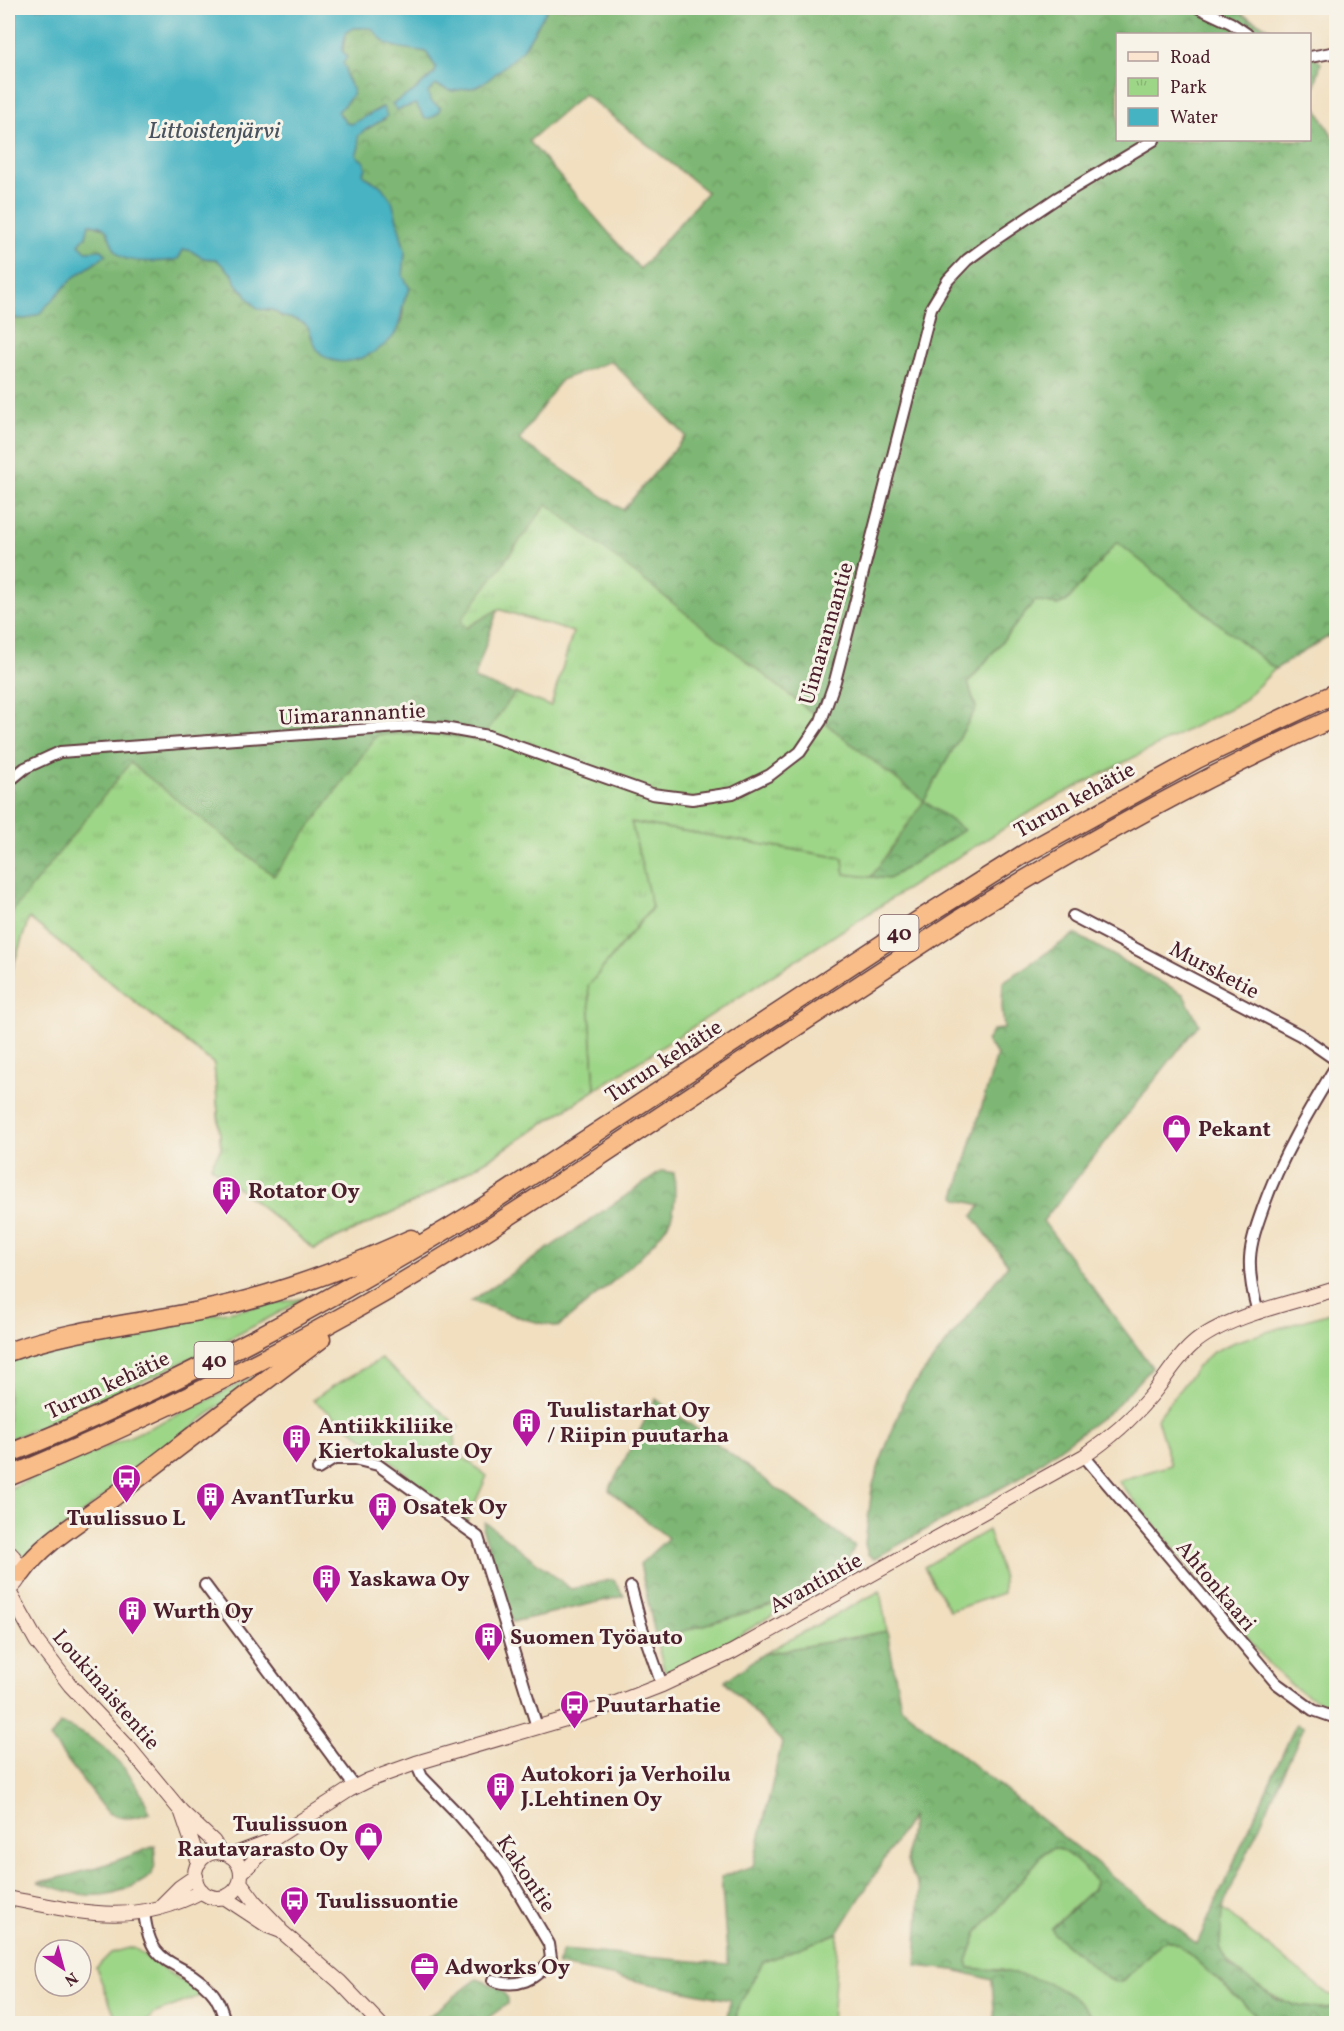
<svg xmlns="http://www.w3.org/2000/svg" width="1344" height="2031" font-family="Vollkorn,serif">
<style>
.green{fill:#9ed688;stroke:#747a5a;stroke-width:1.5}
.forest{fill:url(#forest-crowns);stroke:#646b50;stroke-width:1.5;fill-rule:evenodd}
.park{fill:url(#park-tufts);stroke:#747a5a;stroke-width:1.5}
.water{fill:#46b3c3;stroke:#486977;stroke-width:1.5}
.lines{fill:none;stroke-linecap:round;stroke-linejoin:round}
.street-casing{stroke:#633c41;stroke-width:14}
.secondary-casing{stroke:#633c41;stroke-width:16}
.highway-casing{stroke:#633c41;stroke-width:21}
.street{stroke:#fff;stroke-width:10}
.secondary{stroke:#fce5d0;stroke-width:14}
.highway{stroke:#f8bd89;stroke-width:18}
.labels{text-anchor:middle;stroke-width:6;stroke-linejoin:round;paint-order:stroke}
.shield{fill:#f7f3e8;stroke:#7e5f64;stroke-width:1.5}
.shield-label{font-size:21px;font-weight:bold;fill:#4a1f2b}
.street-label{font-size:22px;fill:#4a1f2b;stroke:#f7f3e8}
.poi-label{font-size:22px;font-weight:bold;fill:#4a1f2b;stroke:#f7f3e8;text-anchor:start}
.water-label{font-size:24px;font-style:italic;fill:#495360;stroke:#f7f3e8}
</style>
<defs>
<pattern id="forest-crowns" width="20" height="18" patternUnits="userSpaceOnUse" patternTransform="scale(1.5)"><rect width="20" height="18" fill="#7eb774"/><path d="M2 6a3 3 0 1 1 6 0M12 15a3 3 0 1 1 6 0" fill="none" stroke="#69945f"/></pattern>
<pattern id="park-tufts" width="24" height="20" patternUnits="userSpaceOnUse" patternTransform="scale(1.5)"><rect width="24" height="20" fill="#9ed688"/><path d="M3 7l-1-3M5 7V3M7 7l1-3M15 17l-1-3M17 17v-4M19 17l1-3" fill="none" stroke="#8ab776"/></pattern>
</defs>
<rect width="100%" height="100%" fill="#f7f3e8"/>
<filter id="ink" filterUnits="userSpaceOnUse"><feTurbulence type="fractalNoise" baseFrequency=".0167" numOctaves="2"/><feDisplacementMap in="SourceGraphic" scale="12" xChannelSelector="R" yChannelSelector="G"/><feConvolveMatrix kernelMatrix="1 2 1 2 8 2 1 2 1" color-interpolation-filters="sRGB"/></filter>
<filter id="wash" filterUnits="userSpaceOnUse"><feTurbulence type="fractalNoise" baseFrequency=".008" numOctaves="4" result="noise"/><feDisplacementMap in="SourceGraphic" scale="24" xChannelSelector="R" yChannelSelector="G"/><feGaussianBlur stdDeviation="1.35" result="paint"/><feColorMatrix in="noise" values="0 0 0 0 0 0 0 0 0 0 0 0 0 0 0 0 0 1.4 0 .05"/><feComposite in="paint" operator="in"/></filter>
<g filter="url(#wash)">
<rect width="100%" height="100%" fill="#f1dfc0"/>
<path class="green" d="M1117,541L1275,669L1242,702L1047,802L919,881L595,1090L588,986L652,908L630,822L843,858L845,874L963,830L924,801L976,708L968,683L1035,601L1057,605L1067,601Z
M305,1298C209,1353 110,1398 8,1440V1357L101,1334Z
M1336,1311V1709C1306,1697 1291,1687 1268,1663L1118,1481L1171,1465L1157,1419L1197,1367L1213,1352L1234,1342Z
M381,1359L459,1427L455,1431V1451L487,1476L465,1525L370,1443L313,1400L330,1388Z
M265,1370L23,1560L21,1555L8,1542V1489C94,1452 183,1416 265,1370Z
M988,1530L1003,1578V1593L950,1611L924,1567Z
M880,1591L887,1631L763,1654Z
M803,1596L730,1641L665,1673L656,1639Z
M1054,1848C1069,1852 1088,1869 1095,1882L1093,1889L1052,1928L1054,1934L1108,1979L1116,1982L1124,1980L1160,1942L1168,1940L1179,1945L1265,2023H1098L1077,2000L1001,1970L969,1968L967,1961L977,1933L1045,1852Z
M1222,1909L1328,1994L1336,1996V2007C1324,2008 1312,2009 1299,2006C1277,2002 1225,1970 1220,1946C1217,1936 1222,1920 1222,1909Z
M838,1933L832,2023L736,2024L737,2009L763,1962Z
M133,1947L166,1971L205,1994L153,2014L146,2023H118L96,1968L111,1953Z"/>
<path class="forest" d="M548,8H1230L1280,34H1118V140H1310V54L1321,63L1311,99L1333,137L1336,139V632L1275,669L1117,542L1067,601L1057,605L1035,601L968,683L976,708L924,801L964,830L889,879L845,874L843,858L631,822L652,907L588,986L595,1090L492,1157L423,1198L314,1249L211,1166L221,1148L214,1064L29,918L8,981V318L26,319L56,296L73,278L101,259L90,251H86L79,244L86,236L89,224L105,228L114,247C137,258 155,267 180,256L183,250C192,249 193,253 201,257C205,259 211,259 216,259L233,275L239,288L266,310H273L282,317L295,318L308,326L313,342L356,360C371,354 394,342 400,325C406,311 399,303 410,289L403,276L405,251L395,212L372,180L364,176L356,155L359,147L358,136L360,133L385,119L382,107L352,124L346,123L338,112L352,95L353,89C340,72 342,52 346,32L354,28H371L394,47H403L426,52L436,67L435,72L413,92L393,104L397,110L416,104L425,119L439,111L440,107L430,101L428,92L436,85L452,91L476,87L488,80L523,50ZM584,94L707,192L640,269L529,141ZM611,361L686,436L623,510L519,440L561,380ZM498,609L574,632L551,707L474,679Z
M1075,934L1183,994L1199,1024L1043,1221L1152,1367L1113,1409L1019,1478L873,1559L868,1554L865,1544L872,1488L880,1462L907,1393L1008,1265L973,1216L981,1205L959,1200L955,1197L997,1055L986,1041L993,1030L1004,1029L1002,1006L1003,982Z
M662,1171L674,1173C675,1187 676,1202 672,1215C661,1247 586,1303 558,1327L528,1320L471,1301Z
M656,1399L855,1546L845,1565L831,1582L803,1596L656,1639L640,1564L668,1538L609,1490Z
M485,1522L571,1589L613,1579L624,1596L512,1622L483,1530Z
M887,1631L901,1707L1197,1944L1296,1724L1304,1727L1222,1909L1220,1947L1230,1966L1276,1999L1299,2006L1322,2009L1336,2007V2023H1265L1179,1945L1168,1940L1160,1943L1124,1980L1116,1982L1108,1979L1054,1934L1052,1928L1093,1889L1095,1882C1091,1873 1065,1848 1054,1848C1051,1848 1048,1851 1045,1852L977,1933L967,1961L969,1968C1006,1970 1045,1976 1076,1999C1083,2004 1088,2013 1094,2020L1092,2024L995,2023L992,1980L954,1970L916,1966L920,1891C917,1880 908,1871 907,1860C905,1846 911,1830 911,1817L838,1933L763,1962L737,2009L736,2023H726L730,2000L557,1965L563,1950L728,1964L721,1877L753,1866L782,1742L725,1681L763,1654Z
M60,1724C101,1736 135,1773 150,1813C132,1819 125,1820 108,1813L50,1738Z
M155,1846C155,1853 156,1862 154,1869C150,1878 142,1882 133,1886C96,1903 74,1894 38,1882C79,1875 117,1861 155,1846Z
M477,1979C489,1984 509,1988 507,2004L481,2023H420Z"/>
<path class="park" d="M547,504L924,801L871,877L845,874L843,858L631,822L652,907L588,986L595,1090L492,1157L423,1198L314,1249L211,1166L221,1148L214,1064L29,918L8,981V917L130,763L274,876L377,735C415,733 443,733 480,741L515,693L551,706L573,632L498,609L466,628L461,620Z"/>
<path class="water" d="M8,8H548L523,50L488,80L476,87L452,91L436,85L428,92L430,101L440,107L439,112L433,117L425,119L416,104L397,110L392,104L413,92L435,73L436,67L426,52C416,50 392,48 386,43C380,39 376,32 371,28H354L346,32L342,50L347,57L343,64L346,68C345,77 347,81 353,89L352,95L338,112L346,123L352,124L383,107L387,116C379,124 366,127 358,136L359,147L356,155L364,162L366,169L363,172L364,176L381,186L392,201L405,251L403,276L410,289C398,304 405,324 391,339C374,357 335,374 317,349C312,341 312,330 305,324C297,318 292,319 284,317C279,315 276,311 272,310C268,309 262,310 258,309L247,297L245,292L236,284L233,275L216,259C211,259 205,259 201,257C193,253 192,249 183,250L178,259C166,262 128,264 119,255C105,242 116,225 89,224L86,236L79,244L86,251L102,250L106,255L73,278L39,314L26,319L8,318Z"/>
</g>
<g filter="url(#ink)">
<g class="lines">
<defs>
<path id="street" d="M1199,8L1231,23L1247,34
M1310,57L1336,52
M8,782L25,768L60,752L413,726L444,728L488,736L652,794L692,799L733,793L770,775L800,752L821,721L835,681L931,308L948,280L967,260L990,243L1057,198L1154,140
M1073,916L1300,1035L1336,1060
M1258,1313C1253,1295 1249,1277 1250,1258C1251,1240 1258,1222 1264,1205C1282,1155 1309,1111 1336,1066
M1084,1456L1276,1683L1313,1710L1336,1718
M318,1469L334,1459H354L378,1465L478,1537L537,1727
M205,1585L355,1787
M631,1587L641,1625L662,1685
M416,1763L422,1777L458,1814L503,1866L549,1944L551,1958C538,1980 516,1989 493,1980
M144,1912C151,1973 177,1955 210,1990C219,1999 222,2012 226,2024"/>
<path id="secondary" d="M8,1551C22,1564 26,1578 8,1590
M8,1590L37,1642L70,1685L130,1749L181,1811L213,1841L221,1853
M182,1813L199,1863
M195 1875a23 23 0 1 1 46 0a23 23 0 1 1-46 0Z
M230,1856L270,1841L349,1790L369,1780L416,1763L603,1708L662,1685L732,1652L1084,1456C1109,1439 1130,1421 1149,1398C1164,1381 1175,1360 1192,1345C1224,1316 1295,1302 1336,1289
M241,1873L258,1857L269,1843
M240,1882L255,1902L279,1927
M224,1897L268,1926L281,1931L340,1982L380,2024
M8,1898C80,1912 133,1928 202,1891
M162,1905L180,1887L196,1876"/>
<path id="highway" d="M8,1352C72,1329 138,1324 204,1310C276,1296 345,1269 411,1239
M8,1454C174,1388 330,1301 482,1208L919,920L1024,854L1197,759L1336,693
M8,1477C136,1424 261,1364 382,1294C472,1242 558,1184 644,1127C749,1057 855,988 960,919C1082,844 1206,775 1336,717
M21,1574C45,1540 83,1520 116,1495C184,1443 252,1390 321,1339"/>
</defs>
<use href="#street" class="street-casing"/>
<use href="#secondary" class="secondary-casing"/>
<use href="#highway" class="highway-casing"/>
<use href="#street" class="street"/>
<use href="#secondary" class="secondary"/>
<use href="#highway" class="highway"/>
</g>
</g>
<defs>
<symbol id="shop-pin" viewBox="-11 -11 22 30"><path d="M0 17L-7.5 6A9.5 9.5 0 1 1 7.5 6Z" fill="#b5179e" stroke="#f7f3e8"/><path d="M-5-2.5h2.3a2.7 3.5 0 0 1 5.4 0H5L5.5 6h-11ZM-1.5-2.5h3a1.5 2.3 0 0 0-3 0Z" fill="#fff"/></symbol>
<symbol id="building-pin" viewBox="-11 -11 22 30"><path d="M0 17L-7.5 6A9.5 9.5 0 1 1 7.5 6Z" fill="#b5179e" stroke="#f7f3e8"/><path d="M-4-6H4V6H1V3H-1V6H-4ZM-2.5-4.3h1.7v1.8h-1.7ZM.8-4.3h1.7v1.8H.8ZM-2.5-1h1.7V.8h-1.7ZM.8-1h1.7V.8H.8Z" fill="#fff"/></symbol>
<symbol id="bus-pin" viewBox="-11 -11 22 30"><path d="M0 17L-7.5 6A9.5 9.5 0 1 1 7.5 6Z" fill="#b5179e" stroke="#f7f3e8"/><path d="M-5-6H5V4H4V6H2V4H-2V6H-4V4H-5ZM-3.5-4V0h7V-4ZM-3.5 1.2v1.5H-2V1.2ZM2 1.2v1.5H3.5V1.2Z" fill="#fff"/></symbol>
<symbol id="office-pin" viewBox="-11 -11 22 30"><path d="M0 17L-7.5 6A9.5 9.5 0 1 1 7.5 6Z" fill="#b5179e" stroke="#f7f3e8"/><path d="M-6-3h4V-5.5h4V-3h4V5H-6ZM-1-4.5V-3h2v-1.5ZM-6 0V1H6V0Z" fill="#fff"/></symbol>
</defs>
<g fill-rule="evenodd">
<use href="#shop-pin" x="1160" y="1112" width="33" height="45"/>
<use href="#building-pin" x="210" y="1174" width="33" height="45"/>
<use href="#building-pin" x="510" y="1406" width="33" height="45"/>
<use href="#building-pin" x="280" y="1422" width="33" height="45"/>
<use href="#bus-pin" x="110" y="1462" width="33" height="45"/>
<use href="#building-pin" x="194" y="1480" width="33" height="45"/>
<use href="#building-pin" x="366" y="1490" width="33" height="45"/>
<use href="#building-pin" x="310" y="1562" width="33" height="45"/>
<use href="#building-pin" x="116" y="1594" width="33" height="45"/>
<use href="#building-pin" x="472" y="1620" width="33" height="45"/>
<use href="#bus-pin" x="558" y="1688" width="33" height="45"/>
<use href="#building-pin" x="484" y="1770" width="33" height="45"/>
<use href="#shop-pin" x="352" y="1820" width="33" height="45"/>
<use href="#bus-pin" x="278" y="1884" width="33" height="45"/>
<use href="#office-pin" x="408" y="1950" width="33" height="45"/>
</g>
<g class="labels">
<g class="shield">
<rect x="879.5" y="915" width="39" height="36" rx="4.5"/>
<rect x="194.5" y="1342" width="39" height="36" rx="4.5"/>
</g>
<g class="shield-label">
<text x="899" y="940">40</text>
<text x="214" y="1367">40</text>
</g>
<g class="street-label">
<text transform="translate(825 633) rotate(-74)" y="8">Uimarannantie</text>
<text transform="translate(352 713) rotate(-3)" y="8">Uimarannantie</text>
<text transform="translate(1074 799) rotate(-29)" y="8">Turun kehätie</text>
<text transform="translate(1215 969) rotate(28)" y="8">Mursketie</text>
<text transform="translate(663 1060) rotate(-33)" y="8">Turun kehätie</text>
<text transform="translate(107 1384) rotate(-25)" y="8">Turun kehätie</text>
<text transform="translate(815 1582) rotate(-29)" y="8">Avantintie</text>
<text transform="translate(1217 1585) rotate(50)" y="8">Ahtonkaari</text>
<text transform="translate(107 1689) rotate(49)" y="8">Loukinaistentie</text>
<text transform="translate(527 1873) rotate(56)" y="8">Kakontie</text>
</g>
<g class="poi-label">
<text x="1198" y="1136">Pekant</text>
<text x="248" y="1198">Rotator Oy</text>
<text x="547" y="1417">Tuulistarhat Oy<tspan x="547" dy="25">/ Riipin puutarha</tspan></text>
<text x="318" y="1433">Antiikkiliike<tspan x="318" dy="25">Kiertokaluste Oy</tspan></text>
<text x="231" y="1504">AvantTurku</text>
<text x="403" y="1514">Osatek Oy</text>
<text x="126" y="1525" text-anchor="middle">Tuulissuo L</text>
<text x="348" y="1586">Yaskawa Oy</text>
<text x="153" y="1618">Wurth Oy</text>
<text x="510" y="1644">Suomen Työauto</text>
<text x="596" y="1712">Puutarhatie</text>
<text x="521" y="1781">Autokori ja Verhoilu<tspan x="521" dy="25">J.Lehtinen Oy</tspan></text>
<text x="348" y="1831" text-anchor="end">Tuulissuon<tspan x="348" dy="25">Rautavarasto Oy</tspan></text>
<text x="316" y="1908">Tuulissuontie</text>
<text x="445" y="1974">Adworks Oy</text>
</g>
<g class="water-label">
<text x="214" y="138">Littoistenjärvi</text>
</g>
</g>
<rect width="1344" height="2031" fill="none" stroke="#f7f3e8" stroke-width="30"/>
<rect x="1116" y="33" width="195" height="108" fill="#f7f3e8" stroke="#b29e9c" stroke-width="1.5"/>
<rect x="1128" y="52" width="30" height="9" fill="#fce5d0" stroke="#b29e9c" stroke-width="1.5"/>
<text x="1170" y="63" font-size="18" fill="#4a1f2b">Road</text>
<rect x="1128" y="78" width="30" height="18" fill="url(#park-tufts)" stroke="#b29e9c" stroke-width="1.5"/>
<text x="1170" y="93" font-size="18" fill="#4a1f2b">Park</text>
<rect x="1128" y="108" width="30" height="18" fill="#46b3c3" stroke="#b29e9c" stroke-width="1.5"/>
<text x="1170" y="123" font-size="18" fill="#4a1f2b">Water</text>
<g transform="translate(63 1968) rotate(144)"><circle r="28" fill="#f7f3e8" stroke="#b29e9c" stroke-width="1.5"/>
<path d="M0-4.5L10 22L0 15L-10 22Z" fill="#b5179e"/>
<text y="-9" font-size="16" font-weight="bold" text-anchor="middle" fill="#4a1f2b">N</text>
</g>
</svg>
